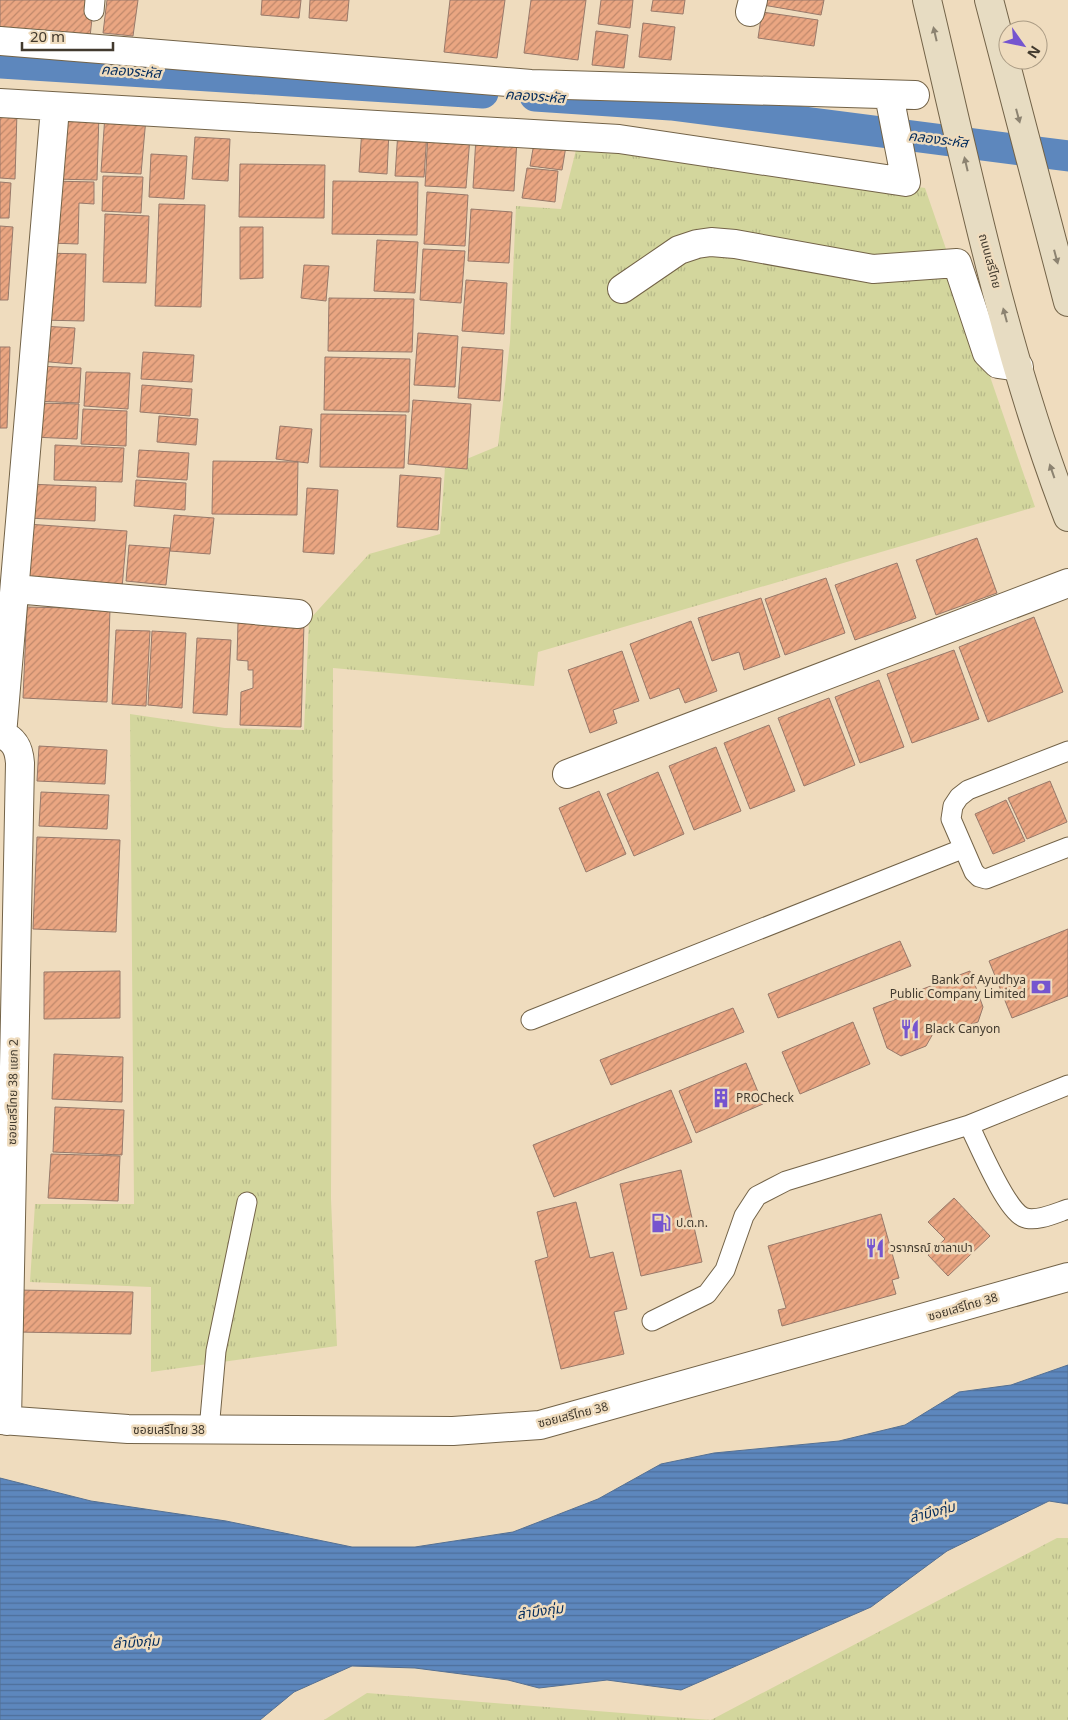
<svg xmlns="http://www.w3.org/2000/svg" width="1068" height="1720" font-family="'Noto Sans','Noto Sans Thai',sans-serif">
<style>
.grass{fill:url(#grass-tufts)}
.water{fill:url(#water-rules);stroke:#557092}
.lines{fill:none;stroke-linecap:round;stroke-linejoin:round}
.canal{stroke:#5d87bd;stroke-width:31}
.building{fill:url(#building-hatch);stroke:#98796a}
.lane-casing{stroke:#736348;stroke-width:21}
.street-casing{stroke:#736348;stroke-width:30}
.secondary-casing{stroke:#736348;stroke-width:30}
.lane{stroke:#fff;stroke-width:19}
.street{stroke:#fff;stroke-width:28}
.secondary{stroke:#e7dcc2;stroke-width:28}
.oneway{fill:#8c8371}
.labels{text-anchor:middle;stroke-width:5;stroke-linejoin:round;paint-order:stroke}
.street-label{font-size:12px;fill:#423a2e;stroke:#efdcbe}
.poi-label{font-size:12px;fill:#423a2e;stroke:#efdcbe;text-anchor:start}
.water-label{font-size:14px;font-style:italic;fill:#002a5b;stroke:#efdcbe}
</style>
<defs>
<pattern id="grass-tufts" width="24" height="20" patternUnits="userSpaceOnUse" patternTransform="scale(1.25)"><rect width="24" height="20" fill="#d3d69d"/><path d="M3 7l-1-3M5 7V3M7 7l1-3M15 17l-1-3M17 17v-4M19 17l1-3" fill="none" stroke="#b6b888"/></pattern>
<pattern id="water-rules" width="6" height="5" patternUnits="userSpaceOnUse" patternTransform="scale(1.25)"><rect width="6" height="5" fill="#5d87bd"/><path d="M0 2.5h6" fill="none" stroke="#4e6f9a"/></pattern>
<pattern id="building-hatch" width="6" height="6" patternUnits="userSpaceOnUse" patternTransform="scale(1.25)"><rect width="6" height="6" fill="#eaa682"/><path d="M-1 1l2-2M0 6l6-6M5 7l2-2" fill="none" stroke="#bf886b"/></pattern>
</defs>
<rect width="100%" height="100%" fill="#efdcbe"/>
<path class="grass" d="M577,146L707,155L925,188L1035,507L538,652L534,686L333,668L331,1199L337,1346L151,1372V1287L30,1282L35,1204H134L130,714L225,728L304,730L309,620L369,554L440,534L445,468L498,446L510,342L516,206L561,209Z
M1057,1538H1068V1720H711Z
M367,1693L711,1720H324Z"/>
<path class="water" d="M1068,1365V1504L1049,1501L947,1551L871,1607L681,1690L607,1680L539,1688L508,1680L415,1668L352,1666L294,1692L260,1720H0V1478L91,1501L226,1521L352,1547H415L513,1532L598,1499L661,1464L714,1453L839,1441L905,1425L959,1392L1011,1385Z"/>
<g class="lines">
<path class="canal" d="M0,63L483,93
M535,96L671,105L1068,156"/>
</g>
<path class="building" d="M0,0H94L90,37L0,27Z
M107,0H138L133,36L103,33Z
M262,0H301L299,18L261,15Z
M310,0H349L347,21L309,18Z
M450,0H505L497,58L444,52Z
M531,0H586L578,60L524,53Z
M601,0H633L630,28L598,24Z
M653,0H685L683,14L651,11Z
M764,0H824L821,15L763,5Z
M762,12L818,20L814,46L758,38Z
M643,23L675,27L671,60L639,57Z
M596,31L628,35L624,68L592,65Z
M0,111L17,112L15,179L0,178Z
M55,112L99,113L97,180L53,179Z
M105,115L146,118L141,174L101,172Z
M362,128L389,130L387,174L359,172Z
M398,131L427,133L424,177L395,176Z
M428,134L470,137L466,188L425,186Z
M195,137L230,139L228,181L192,179Z
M476,137L517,139L514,191L473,188Z
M535,137L567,140L562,170L530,166Z
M151,154L187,156L184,199L149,197Z
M240,164L325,165L324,218L239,217Z
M527,168L558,171L555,202L522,198Z
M103,176L143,177L141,213L102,211Z
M51,181L94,182V204L79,203L78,244L50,243Z
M333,181L418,182L417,235L332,234Z
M0,182L11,183L9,218H0Z
M427,192L468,195L465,246L424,244Z
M159,204L205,205L201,307L155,306Z
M471,209L512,212L509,263L468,261Z
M105,214L149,216L146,283L103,282Z
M0,226L13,227L8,300H0Z
M240,227H263V278L240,279Z
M377,240L418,242L415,293L374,291Z
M423,249L465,251L461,303L420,300Z
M43,253L86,254L84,321L41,320Z
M304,265L329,266L326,301L301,298Z
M466,280L507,283L504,334L462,331Z
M329,298L414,299L412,352L328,351Z
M42,326L75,328L72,364L39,361Z
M418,333L458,336L455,387L414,385Z
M0,347H10L7,428H0Z
M462,347L503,350L500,401L458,398Z
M143,352L194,355L192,382L141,379Z
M325,357L410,359L409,412L324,410Z
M37,366L81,368L79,403L35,401Z
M86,372L130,373L128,409L84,406Z
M142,385L192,389L190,416L140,412Z
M413,400L471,404L467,469L408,464Z
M35,403L79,404L77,439L33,437Z
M83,409L127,411L126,446L81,444Z
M321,414L406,415L404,468L320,467Z
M159,416L198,419L196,445L157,442Z
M280,426L312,429L308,463L276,459Z
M55,445L124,448L122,482L54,480Z
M139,450L189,453L187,480L137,477Z
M213,461L298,462L297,515L212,514Z
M400,475L441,478L438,530L397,527Z
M136,480L186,483L185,510L134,506Z
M28,484L96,487L95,521L26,518Z
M307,488L338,490L334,554L303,552Z
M174,515L214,518L210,554L170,551Z
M27,524L127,531L122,588L23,581Z
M977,538L997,593L936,615L916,560Z
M129,545L170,548L166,585L126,581Z
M897,563L916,618L855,640L835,585Z
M826,578L845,633L785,655L765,599Z
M761,598L780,657L744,670L739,652L712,661L698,618Z
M27,607L110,609L107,702L23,698Z
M1034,617L1063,692L988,722L959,647Z
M691,621L717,691L685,703L679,688L650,699L630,644Z
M238,622L304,623L301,727L240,725L241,692L253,688V670H248V661L237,660Z
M116,630L150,631L146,706L112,704Z
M152,631L186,633L182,708L148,705Z
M197,638L231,640L227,715L193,713Z
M954,650L979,719L912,743L887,674Z
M622,651L639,701L613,710L617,723L590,733L568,670Z
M879,680L904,747L860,763L835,697Z
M829,698L855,765L804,786L778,718Z
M769,725L795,791L750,809L724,743Z
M39,746L107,750L105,784L37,781Z
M716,747L741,811L694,830L669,766Z
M658,772L684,834L634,856L607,794Z
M1050,781L1067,822L1027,839L1008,798Z
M599,791L626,854L586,872L559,808Z
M41,792L109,795L107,829L39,826Z
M1006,800L1025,841L993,854L975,814Z
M37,837L120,840L116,932L33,929Z
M1068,929V996L1012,1018L989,961Z
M900,941L911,966L778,1018L768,994Z
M120,971V1018L44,1019V972Z
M970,971L983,1007L978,1022L960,1028L950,1022L935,1030L926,1046L901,1056L887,1048L873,1008Z
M733,1008L744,1032L611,1085L600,1060Z
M853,1022L870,1064L800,1094L782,1052Z
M54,1054L123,1057L122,1102L52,1099Z
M746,1063L763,1104L696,1133L679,1091Z
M671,1090L692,1142L554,1197L533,1145Z
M55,1107L124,1110L122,1155L53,1152Z
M51,1154L120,1156L118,1201L48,1198Z
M681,1170L702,1262L641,1276L620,1184Z
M954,1198L990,1236L948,1276L928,1255L945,1239L928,1222Z
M576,1202L590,1258L613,1252L627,1309L614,1312L624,1354L561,1369L535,1261L548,1257L537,1212Z
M881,1214L899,1278L892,1280L896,1294L782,1326L778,1310L786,1308L768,1246Z
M17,1290L133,1292L131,1334L17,1332Z"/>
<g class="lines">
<defs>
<path id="lane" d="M94,11L95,0
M1068,751L968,790L959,797L953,806L951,819L974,872L979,877L986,879L1068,847
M531,1020L962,849
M969,1125C979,1145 1005,1208 1023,1217C1035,1223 1056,1213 1068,1209
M652,1321L707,1294L725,1270L744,1216L757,1196L786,1181L969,1125L1068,1085
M209,1430L216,1351L247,1202"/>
<path id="street" d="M750,12L753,0
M0,41L531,84L915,95
M0,103L619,139L906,182L889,95
M622,289L679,250L697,244L711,242L735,244L873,269L957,263L987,353L998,364L1019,367
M15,589L298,614
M0,734C15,739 19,749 20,763L7,1421
M2,735L55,108
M567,774L1068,583
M0,1420L128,1429L453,1431L540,1425L1068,1277"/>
<path id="secondary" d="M927,0C968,173 1004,351 1068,517
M989,0L1068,302"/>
</defs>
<use href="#lane" class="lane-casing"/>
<use href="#street" class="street-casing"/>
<use href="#secondary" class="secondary-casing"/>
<use href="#lane" class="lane"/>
<use href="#street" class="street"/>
<use href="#secondary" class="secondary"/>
</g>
<defs><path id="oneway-solid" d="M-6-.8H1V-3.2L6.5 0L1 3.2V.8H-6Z" transform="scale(1.25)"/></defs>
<g class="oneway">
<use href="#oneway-solid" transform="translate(935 34) rotate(-103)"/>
<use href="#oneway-solid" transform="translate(1018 116) rotate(75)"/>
<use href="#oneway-solid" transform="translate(966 164) rotate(-103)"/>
<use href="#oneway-solid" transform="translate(1056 257) rotate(75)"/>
<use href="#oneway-solid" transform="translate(1005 315) rotate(-105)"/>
<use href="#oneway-solid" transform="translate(1052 471) rotate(-109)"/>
</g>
<defs>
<symbol id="bank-bare" viewBox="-9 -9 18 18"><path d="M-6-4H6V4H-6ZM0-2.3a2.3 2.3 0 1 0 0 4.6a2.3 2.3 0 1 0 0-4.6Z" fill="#7555cf" stroke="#efdcbe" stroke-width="2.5" paint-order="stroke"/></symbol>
<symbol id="restaurant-bare" viewBox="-9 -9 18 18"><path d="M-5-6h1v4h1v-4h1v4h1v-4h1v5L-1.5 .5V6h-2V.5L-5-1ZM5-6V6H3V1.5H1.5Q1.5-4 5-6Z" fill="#7555cf" stroke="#efdcbe" stroke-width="2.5" paint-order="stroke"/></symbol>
<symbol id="building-bare" viewBox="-9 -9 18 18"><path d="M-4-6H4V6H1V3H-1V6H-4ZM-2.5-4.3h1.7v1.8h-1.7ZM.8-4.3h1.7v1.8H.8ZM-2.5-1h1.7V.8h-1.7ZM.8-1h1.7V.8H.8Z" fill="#7555cf" stroke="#efdcbe" stroke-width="2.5" paint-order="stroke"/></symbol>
<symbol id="fuel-bare" viewBox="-9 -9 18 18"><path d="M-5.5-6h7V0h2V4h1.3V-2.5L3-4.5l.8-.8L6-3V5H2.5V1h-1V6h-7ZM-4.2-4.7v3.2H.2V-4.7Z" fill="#7555cf" stroke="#efdcbe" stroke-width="2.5" paint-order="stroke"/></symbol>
</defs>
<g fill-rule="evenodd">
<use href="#bank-bare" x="1027" y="973" width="28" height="28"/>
<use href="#restaurant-bare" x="896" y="1015" width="28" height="28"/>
<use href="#building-bare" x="707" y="1084" width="28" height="28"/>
<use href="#fuel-bare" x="647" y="1209" width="28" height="28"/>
<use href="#restaurant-bare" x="861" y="1234" width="28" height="28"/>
</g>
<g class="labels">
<g class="street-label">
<text transform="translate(990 261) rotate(75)" y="4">ถนนเสรีไทย</text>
<text transform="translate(13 1092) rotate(-89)" y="4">ซอยเสรีไทย 38 แยก 2</text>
<text transform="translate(963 1307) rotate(-16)" y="4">ซอยเสรีไทย 38</text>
<text transform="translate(573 1415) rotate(-14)" y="4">ซอยเสรีไทย 38</text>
<text x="169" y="1434">ซอยเสรีไทย 38</text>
</g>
<g class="poi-label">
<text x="1026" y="984" text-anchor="end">Bank of Ayudhya<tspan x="1026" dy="14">Public Company Limited</tspan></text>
<text x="925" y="1033">Black Canyon</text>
<text x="736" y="1102">PROCheck</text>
<text x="676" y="1227">ป.ต.ท.</text>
<text x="890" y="1252">วราภรณ์ ซาลาเปา</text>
</g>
<g class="water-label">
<text transform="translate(131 71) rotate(4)" y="5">คลองระหัส</text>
<text transform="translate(535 96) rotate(4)" y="5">คลองระหัส</text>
<text transform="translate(938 139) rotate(7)" y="5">คลองระหัส</text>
<text transform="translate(932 1512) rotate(-15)" y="5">ลำบึงกุ่ม</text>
<text transform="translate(540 1611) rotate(-8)" y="5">ลำบึงกุ่ม</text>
<text transform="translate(136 1642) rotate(-4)" y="5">ลำบึงกุ่ม</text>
</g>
</g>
<g transform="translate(1023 45) rotate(123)"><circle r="24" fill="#efdcbe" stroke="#aa9b84"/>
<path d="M0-4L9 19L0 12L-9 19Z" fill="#7555cf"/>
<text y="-8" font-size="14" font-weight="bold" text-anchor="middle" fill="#423a2e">N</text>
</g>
<path d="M22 42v8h91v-8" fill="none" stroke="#423a2e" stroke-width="2.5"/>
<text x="30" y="42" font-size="15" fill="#423a2e" stroke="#efdcbe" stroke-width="4" paint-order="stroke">20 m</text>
</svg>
